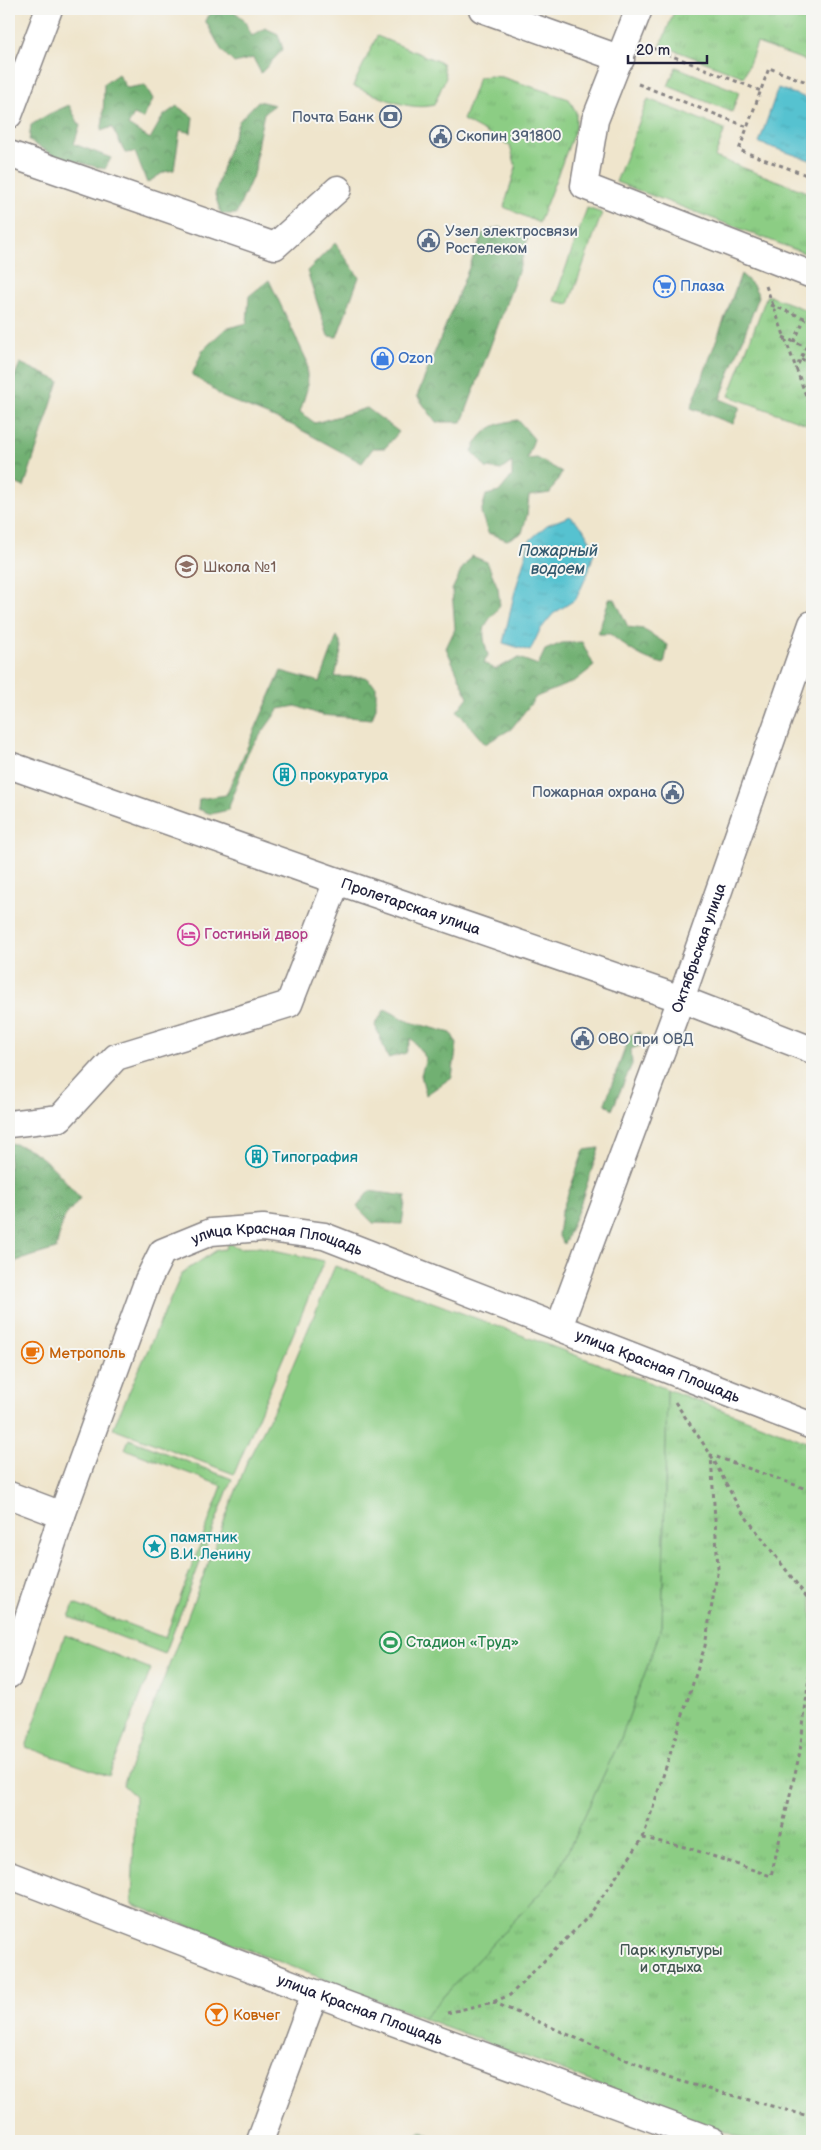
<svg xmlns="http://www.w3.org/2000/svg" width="821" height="2150" font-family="'Balsamiq Sans',sans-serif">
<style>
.grass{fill:url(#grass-tufts);stroke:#577860}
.forest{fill:url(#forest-crowns);stroke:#4a6956}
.pitch{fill:#8ccd84;stroke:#577860}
.water{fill:url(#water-ripples);stroke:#3c7286}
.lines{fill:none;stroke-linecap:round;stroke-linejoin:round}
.minor-casing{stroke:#888484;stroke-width:29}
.path{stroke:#888484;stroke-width:3;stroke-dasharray:4 4;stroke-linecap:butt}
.minor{stroke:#fff;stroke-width:26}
.labels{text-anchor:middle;stroke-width:4;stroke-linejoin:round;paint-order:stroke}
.service-label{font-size:15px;fill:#4e5e75;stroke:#f6f6f2;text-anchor:start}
.shop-label{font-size:15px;fill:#366cbe;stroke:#f6f6f2;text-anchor:start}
.education-label{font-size:15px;fill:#785e54;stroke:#f6f6f2;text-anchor:start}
.culture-label{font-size:15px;fill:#0d838f;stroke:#f6f6f2;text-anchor:start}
.street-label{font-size:15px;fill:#22223b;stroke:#f6f6f2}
.hotel-label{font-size:15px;fill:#b23c85;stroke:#f6f6f2;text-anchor:start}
.food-label{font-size:15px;fill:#c56008;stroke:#f6f6f2;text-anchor:start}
.leisure-label{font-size:15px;fill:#27864d;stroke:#f6f6f2;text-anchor:start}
.park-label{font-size:15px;fill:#425551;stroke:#f6f6f2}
.water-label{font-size:16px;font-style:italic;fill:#345a6f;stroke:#f6f6f2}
</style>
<defs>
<pattern id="grass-tufts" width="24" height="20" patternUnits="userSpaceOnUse" patternTransform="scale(1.25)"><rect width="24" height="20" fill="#8ccd84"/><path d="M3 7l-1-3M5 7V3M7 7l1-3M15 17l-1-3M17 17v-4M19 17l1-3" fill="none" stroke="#78b073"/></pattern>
<pattern id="forest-crowns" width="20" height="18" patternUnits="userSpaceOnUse" patternTransform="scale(1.25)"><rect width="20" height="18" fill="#71b072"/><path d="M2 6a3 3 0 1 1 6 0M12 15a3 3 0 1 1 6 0" fill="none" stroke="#5c8f5f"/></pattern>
<pattern id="water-ripples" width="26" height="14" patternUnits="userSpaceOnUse" patternTransform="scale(1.25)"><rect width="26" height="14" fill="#56c2d0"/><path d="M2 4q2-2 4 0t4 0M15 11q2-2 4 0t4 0" fill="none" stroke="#4ba6b4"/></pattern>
</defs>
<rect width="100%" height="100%" fill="#f6f6f2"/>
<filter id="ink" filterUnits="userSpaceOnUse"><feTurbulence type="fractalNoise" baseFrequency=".02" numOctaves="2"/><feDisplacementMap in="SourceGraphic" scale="10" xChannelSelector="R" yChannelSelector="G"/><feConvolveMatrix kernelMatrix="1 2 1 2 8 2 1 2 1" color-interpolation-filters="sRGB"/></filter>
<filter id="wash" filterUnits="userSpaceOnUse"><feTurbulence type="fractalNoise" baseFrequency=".0096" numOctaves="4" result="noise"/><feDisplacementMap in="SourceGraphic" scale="20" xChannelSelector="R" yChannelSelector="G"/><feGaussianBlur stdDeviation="1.12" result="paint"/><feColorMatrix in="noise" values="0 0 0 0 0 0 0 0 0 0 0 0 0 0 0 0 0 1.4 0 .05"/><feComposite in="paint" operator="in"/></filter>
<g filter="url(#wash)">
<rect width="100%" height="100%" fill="#efe5cc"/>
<path class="grass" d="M675,9H812V63L757,43L744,77L661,45Z
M377,36L442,63L446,77L434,105C408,112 377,95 353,86Z
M676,67L739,92L732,112L668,86Z
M489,76L502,77L569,99L576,112V127L539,223L504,207L516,167L510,146L463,120L479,77Z
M648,99L725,129L715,157L812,194V256L616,182Z
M587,208L602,213L569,304L554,301Z
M767,295L812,312V426L729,396Z
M667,1389L812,1444V2141H749L423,2018L556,1876L621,1738L662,1626Z
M129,1439L232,1479L165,1654L69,1617L74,1604L165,1638L222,1486L125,1449Z"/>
<path class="forest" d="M215,9C238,9 243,16 252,36L265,28L278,34L283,49L261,73L253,58L234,63L222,51L205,20Z
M118,74L127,88L145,85L153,99L143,119L134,115L128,125L150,139L163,116L177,106L193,117L191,133L180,130L174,170L164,172L147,183L135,152L125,153L112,127L101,131L103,121L104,84Z
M258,101L275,105L264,113L258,141L255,171L236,214H221L215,195L224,162L239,121Z
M69,105L80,126L74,144L111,158L105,169L57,157L29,141L31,125L49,114Z
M499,227L528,238L519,269L462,422H436L417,396L483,233Z
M335,243L359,277L337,337L328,336L307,271Z
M741,274L753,285L759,296L720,399L740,407L733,424L691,408Z
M269,280L307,361V389L300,412L315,423L367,408L399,432L385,448H373L362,463L292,425L222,397L213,389L192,375L203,350L225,329L247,323L249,296Z
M20,363L59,381L24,487L9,480V390Z
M518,420L534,439L527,459L537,458L562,472L550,493L529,496L527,515L522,533L507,540L488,533L481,513L486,495L499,492L512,476V462L501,470L486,468L472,451C482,429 495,423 518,420Z
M472,556L487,562L498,588L500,606C483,627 480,628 488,655L484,663L495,669L519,658L538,665L545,650L562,643L582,642L594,666L575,681L536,697L511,729L485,744L457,711L468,697L446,648L455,629L452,590L462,569Z
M609,599H615L628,627L643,629L668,645L664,664C642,659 627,648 610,634H598Z
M337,636L342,647L335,677H365L376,686V707L372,719L321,715L296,706L279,709L248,752L228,810L211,814L198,809L199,799L226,795L281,671L320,682Z
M385,1009L410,1022L451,1033L457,1044L452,1077L426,1095L421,1075L426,1058L411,1038L406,1053L388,1058L375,1025Z
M640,1032V1046L631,1049L632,1064L612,1110L605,1103L630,1035Z
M9,1143C40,1147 61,1176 80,1198L63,1219L56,1249L16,1261L9,1281Z
M599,1148L579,1208L564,1244L558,1235L561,1213L584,1150Z
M369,1191L406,1196L402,1224L373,1223L357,1207Z
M421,2131L437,2140L438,2141H409Z"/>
<path class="pitch" d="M228,1243L239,1248L260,1247L324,1261L234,1474L113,1428L182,1273L217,1250L225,1249Z
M335,1266L667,1389L662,1626L621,1738L556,1876L423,2018L132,1904L135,1796L123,1785L247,1462L275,1407Z
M65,1635L151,1669L109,1776L26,1747Z"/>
<path class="water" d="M778,88L812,100V154L810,160L759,143Z
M570,516L582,527L595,549L588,573L576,599L553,614L540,630L530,651L503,643L514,595L530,540L547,525Z"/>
</g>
<g filter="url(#ink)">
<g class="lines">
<defs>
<g id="minor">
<path d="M482,9L621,59"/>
<path d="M639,9L595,120L584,186L812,275"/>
<path d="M9,115L49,9"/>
<path d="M9,154L275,246L338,189"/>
<path id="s1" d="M9,765L337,881L681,999L812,1050"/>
<path d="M9,1124L60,1118L116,1057L289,1004L337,881"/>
<path id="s2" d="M559,1327L681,999L812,624"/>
<path d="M9,1495L62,1515"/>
<path id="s3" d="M9,1675L62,1515L148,1280L162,1252L211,1232L263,1228L324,1236L812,1426"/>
<path id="s4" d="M9,1875L315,1993L713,2141"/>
<path d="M260,2141L315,1993"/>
</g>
</defs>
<use href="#minor" class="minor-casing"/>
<path class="path" d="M652,48L761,91
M638,84L748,127
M812,84L769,68L739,150L812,177
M766,286L812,412
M771,305L812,321
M783,337L806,347L796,369
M794,342L805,318
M801,359L812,363
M675,1402L711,1455L739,1508L812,1604
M643,1838L705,1646L718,1568L711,1455L812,1491
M493,2002L668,2078L812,2117
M447,2013L493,2002L510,1995L588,1917L643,1838L689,1848L771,1876L800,1752L812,1652"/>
<use href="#minor" class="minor"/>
</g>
</g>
<defs>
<symbol id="bank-ring" viewBox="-11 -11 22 22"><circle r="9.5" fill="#f6f6f2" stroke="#5c6f8a" stroke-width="1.5"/><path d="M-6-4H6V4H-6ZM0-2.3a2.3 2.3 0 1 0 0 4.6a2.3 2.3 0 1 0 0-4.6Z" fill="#5c6f8a"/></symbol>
<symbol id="civic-ring" viewBox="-11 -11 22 22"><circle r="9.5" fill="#f6f6f2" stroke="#5c6f8a" stroke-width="1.5"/><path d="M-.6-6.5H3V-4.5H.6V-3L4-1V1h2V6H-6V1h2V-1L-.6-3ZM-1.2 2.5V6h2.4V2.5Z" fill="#5c6f8a"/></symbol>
<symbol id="supermarket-ring" viewBox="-11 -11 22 22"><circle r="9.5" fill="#f6f6f2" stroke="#3f7fe0" stroke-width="1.5"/><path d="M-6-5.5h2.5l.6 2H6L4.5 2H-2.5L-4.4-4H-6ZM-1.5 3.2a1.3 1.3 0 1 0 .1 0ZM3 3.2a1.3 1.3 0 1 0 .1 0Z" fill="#3f7fe0"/></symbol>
<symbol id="shop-ring" viewBox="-11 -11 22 22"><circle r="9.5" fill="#f6f6f2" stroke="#3f7fe0" stroke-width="1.5"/><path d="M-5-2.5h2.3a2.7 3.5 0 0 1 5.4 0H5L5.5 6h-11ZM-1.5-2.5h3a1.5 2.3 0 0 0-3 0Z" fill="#3f7fe0"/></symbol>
<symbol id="school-ring" viewBox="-11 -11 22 22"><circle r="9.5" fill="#f6f6f2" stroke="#8d6e63" stroke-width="1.5"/><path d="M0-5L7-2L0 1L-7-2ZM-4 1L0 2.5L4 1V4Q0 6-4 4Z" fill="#8d6e63"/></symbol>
<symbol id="building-ring" viewBox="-11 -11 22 22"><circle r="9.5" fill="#f6f6f2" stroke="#0f9aa8" stroke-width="1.5"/><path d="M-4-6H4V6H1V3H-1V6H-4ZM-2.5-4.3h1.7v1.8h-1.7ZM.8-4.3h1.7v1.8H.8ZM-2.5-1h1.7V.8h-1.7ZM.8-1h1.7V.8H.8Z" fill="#0f9aa8"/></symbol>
<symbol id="hotel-ring" viewBox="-11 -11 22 22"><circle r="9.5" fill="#f6f6f2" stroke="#d1479c" stroke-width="1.5"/><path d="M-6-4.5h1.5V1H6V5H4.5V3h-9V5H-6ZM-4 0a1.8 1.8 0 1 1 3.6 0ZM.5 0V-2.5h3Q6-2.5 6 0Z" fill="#d1479c"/></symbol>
<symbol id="cafe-ring" viewBox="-11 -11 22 22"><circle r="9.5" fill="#f6f6f2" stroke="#e8710a" stroke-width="1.5"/><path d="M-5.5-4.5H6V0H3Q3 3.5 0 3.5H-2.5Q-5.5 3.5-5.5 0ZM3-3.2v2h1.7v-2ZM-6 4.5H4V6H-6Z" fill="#e8710a"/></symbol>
<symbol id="sight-ring" viewBox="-11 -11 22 22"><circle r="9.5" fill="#f6f6f2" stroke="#0f9aa8" stroke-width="1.5"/><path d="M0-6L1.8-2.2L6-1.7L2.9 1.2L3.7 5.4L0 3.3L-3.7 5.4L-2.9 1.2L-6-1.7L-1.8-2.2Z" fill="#0f9aa8"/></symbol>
<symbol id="stadium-ring" viewBox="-11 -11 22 22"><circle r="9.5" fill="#f6f6f2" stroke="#2e9e5b" stroke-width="1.5"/><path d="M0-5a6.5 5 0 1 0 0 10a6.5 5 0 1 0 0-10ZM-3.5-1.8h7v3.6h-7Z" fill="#2e9e5b"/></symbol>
<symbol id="bar-ring" viewBox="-11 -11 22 22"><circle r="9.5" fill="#f6f6f2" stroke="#e8710a" stroke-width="1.5"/><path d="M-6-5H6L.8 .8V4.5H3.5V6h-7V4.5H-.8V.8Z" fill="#e8710a"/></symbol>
</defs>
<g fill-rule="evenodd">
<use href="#bank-ring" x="378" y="104" width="25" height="25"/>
<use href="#civic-ring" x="428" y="124" width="25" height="25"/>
<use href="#civic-ring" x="416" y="228" width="25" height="25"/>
<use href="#supermarket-ring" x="652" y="274" width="25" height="25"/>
<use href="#shop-ring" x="370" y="346" width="25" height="25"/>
<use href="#school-ring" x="174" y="554" width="25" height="25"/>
<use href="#building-ring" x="272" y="762" width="25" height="25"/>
<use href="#civic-ring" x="660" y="780" width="25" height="25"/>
<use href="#hotel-ring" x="176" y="922" width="25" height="25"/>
<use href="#civic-ring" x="570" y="1026" width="25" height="25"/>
<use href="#building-ring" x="244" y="1144" width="25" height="25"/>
<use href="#cafe-ring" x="20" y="1340" width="25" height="25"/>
<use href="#sight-ring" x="142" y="1534" width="25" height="25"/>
<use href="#stadium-ring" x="378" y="1630" width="25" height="25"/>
<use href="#bar-ring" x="204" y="2002" width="25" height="25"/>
</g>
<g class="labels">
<g class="service-label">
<text x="374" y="122" text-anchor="end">Почта Банк</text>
<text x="456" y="141">Скопин 391800</text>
<text x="445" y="236">Узел электросвязи<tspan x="445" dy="17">Ростелеком</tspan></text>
<text x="657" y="797" text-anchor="end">Пожарная охрана</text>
<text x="598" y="1044">ОВО при ОВД</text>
</g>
<g class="shop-label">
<text x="680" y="291">Плаза</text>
<text x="398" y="363">Ozon</text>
</g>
<g class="education-label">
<text x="203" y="572">Школа №1</text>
</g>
<g class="culture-label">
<text x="300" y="780">прокуратура</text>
<text x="272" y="1162">Типография</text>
<text x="170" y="1542">памятник<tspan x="170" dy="17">В.И. Ленину</tspan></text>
</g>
<g class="street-label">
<text dy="5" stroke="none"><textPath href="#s1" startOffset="426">Пролетарская улица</textPath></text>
<text dy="5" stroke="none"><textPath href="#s2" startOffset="404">Октябрьская улица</textPath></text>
<text dy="5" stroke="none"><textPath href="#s3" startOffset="570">улица Красная Площадь</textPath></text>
<text dy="5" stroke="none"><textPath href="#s3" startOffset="975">улица Красная Площадь</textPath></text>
<text dy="5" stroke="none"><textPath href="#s4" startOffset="376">улица Красная Площадь</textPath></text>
</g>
<g class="hotel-label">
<text x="204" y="939">Гостиный двор</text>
</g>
<g class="food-label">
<text x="49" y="1358">Метрополь</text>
<text x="233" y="2020">Ковчег</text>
</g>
<g class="leisure-label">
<text x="406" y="1647">Стадион «Труд»</text>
</g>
<g class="park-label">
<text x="671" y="1955">Парк культуры<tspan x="671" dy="17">и отдыха</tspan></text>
</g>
<g class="water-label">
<text x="558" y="556">Пожарный<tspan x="558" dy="18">водоем</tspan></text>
</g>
</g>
<rect width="821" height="2150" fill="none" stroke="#f6f6f2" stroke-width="30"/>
<path d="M628 55v8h79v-8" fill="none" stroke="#22223b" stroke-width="2.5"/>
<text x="636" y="55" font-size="15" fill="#22223b" stroke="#f6f6f2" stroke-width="4" paint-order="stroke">20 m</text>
</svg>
